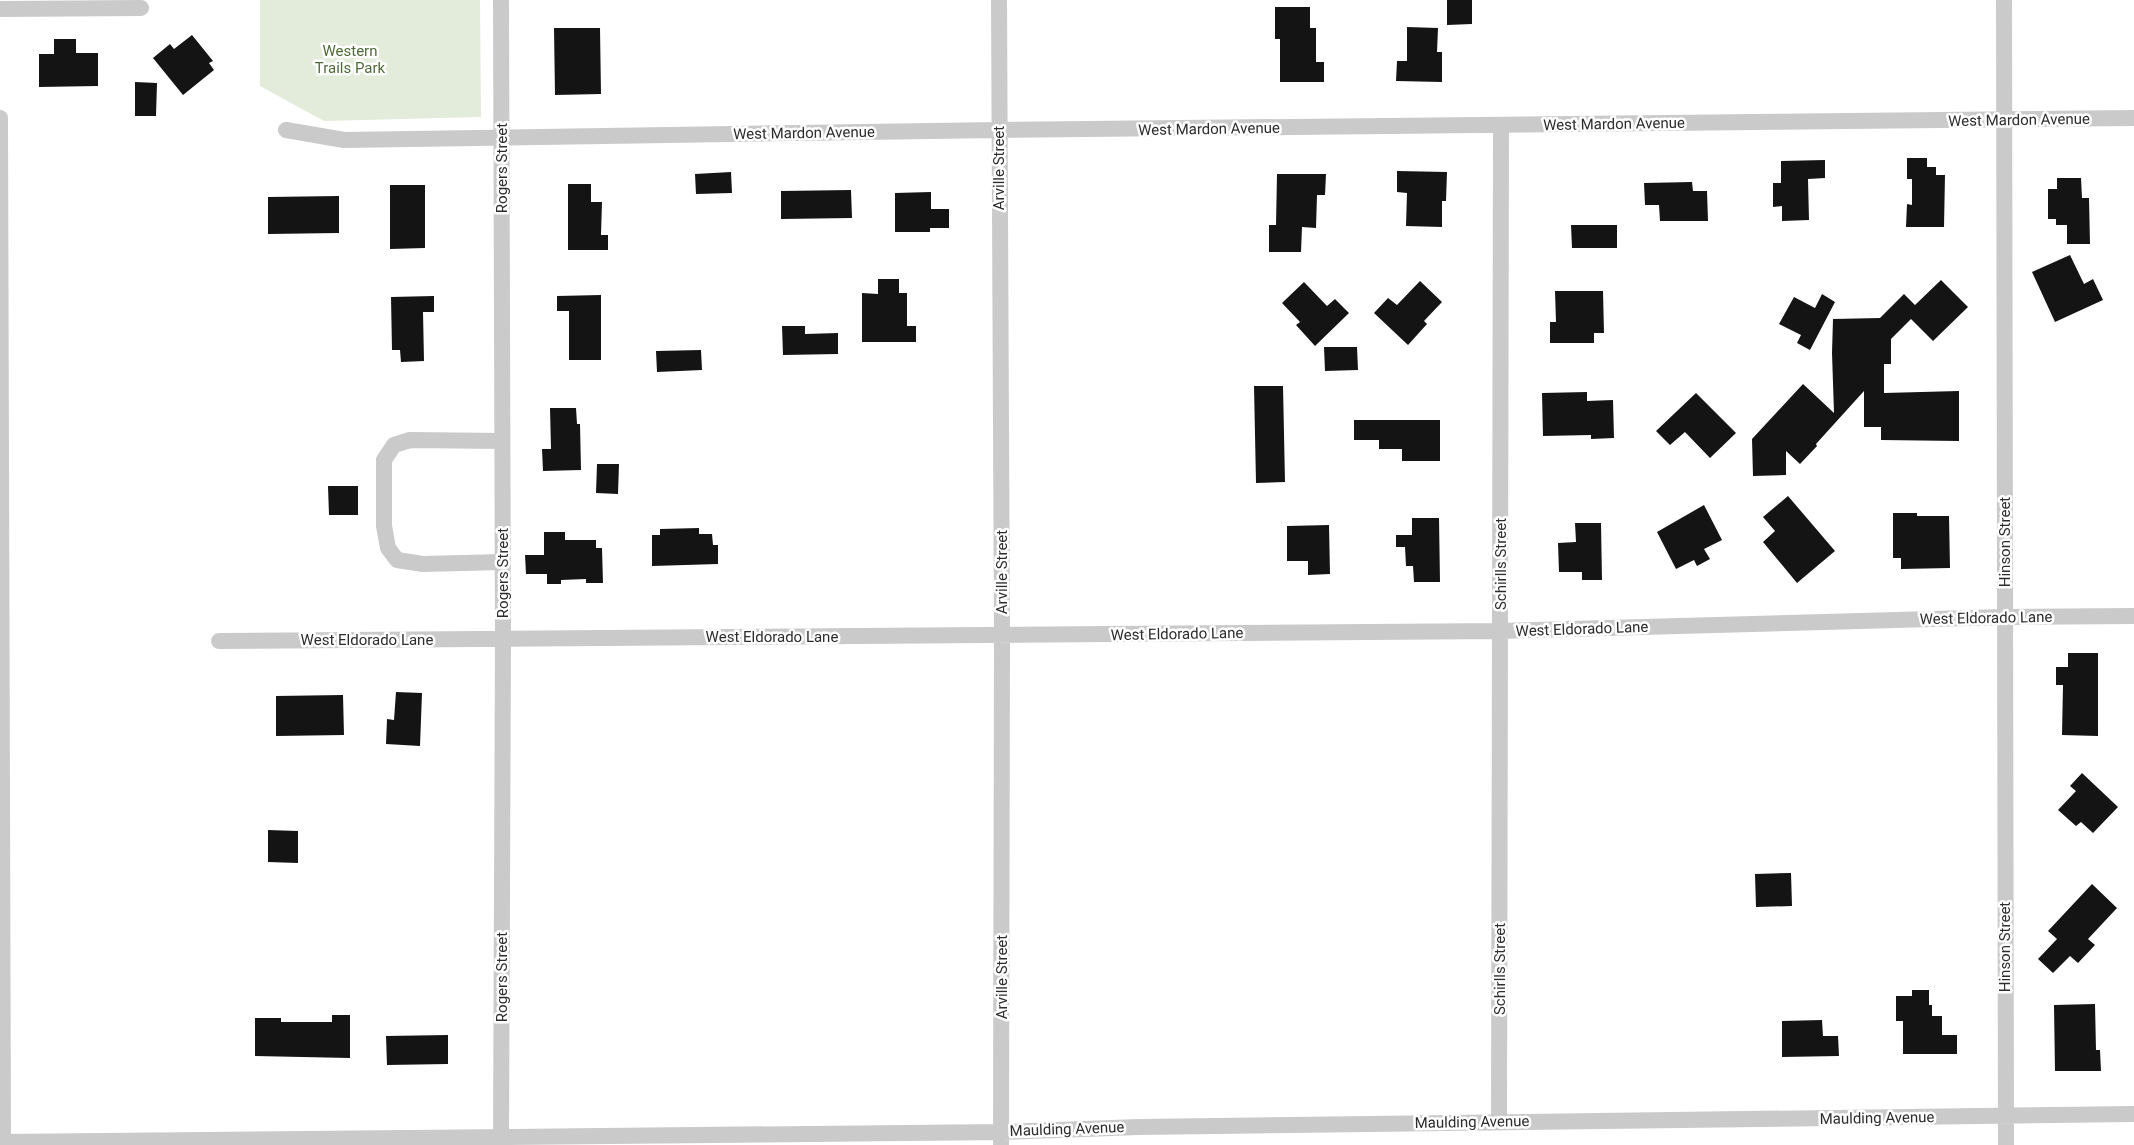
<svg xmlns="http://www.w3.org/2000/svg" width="2134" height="1145" font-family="Roboto,sans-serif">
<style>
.green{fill:#e3ecda}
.building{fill:#141414}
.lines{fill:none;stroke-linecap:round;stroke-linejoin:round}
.minor{stroke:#cacaca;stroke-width:16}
.labels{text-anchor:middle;stroke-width:5;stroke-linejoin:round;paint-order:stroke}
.park-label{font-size:15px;fill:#4e6b39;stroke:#fff}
.street-label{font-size:15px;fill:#2d2d2d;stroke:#fff}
</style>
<rect width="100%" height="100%" fill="#fff"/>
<path class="green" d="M260,0H480L481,117L324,121L260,86Z"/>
<path class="building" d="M1447,0H1472V24L1447,25Z
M1275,7H1310V28H1316V62H1324V82H1280V39H1275Z
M1407,27L1438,28L1437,52H1442V82L1396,81L1397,61H1407Z
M554,28H600L601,94L555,95Z
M192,35L213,61L209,63L214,70L183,95L153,58L170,44L174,49Z
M54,39H76V53H98V86L39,87V54H54Z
M135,82L157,83L156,116H135Z
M1907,158H1927V167H1936V175H1945L1944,227H1906L1907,204L1912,205V179H1907Z
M1825,160V178L1808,179L1809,220L1782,221V206L1773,207V183H1781V161Z
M1397,171L1447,172L1446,201H1442V227L1406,226L1407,193L1397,192Z
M731,172L732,193L696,194L695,174Z
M1277,174H1326L1325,195H1317L1316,228L1302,227L1301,252H1269V225H1276Z
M2057,178H2081L2082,198H2089L2090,244H2067V225H2056V219H2048V189H2057Z
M1692,182L1693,191H1707L1708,221H1660L1659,205H1645L1644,183Z
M568,184H591V202H602L601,235H608V250H568Z
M390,185H425V248L390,249Z
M851,190L852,218L781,219V191Z
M931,192V209H949V228H930V232H895V193Z
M339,196V233L268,234V197Z
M1571,225H1617V248H1572Z
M2070,255L2084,284L2093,279L2103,300L2055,322L2032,272Z
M878,279H899V293H907V326H916V342H862V293L878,294Z
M1941,280L1968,307L1933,341L1911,319L1891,339V364H1884V393L1959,391V441L1881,440V427H1864V391L1816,444L1817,446L1800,464L1786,451V475L1753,476L1752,439L1803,384L1834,413L1832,353L1833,319L1880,318L1904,294L1915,305Z
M1420,281L1442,302L1424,321L1427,324L1408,345L1374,313L1388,298L1397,305Z
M1304,282L1327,306L1335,299L1349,313L1315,346L1296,325L1300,322L1282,303Z
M1555,291H1603L1604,333H1594V343H1550V322H1556Z
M1822,294L1835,302L1810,350L1797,343L1801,335L1779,324L1794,297L1815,308Z
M601,295V360H569V311H557V296Z
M434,296V312H423L424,361L401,362L400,350H392L391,297Z
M782,326H805V334L838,333V354L783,355Z
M1324,347H1357L1358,370L1325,371Z
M701,350L702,370L657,372L656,351Z
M1254,386H1283L1285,482L1256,483Z
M1587,392V401L1613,400L1614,438L1591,439V435L1543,436L1542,393Z
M1696,393L1736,433L1710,458L1685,432L1670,445L1656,431Z
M550,408H576L577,424H580L581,470L543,471L542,449H551Z
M1354,420H1440V461H1402V449H1379V440H1354Z
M597,464H619L618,494L596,493Z
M328,486H358V515H329Z
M1788,496L1835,551L1797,583L1763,542L1775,531L1763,517Z
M1704,505L1722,540L1704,549L1710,559L1697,566L1694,560L1676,569L1657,532Z
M1893,513H1917V516H1949L1950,568L1901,569V558H1893Z
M1412,518H1439L1440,582H1414L1413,566H1406L1405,547H1396V535H1412Z
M1575,523H1601L1602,580H1582V572H1559L1558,543L1576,542Z
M1329,525L1330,574L1308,575V561H1287V526Z
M699,528V534H712L713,545H718V564L652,566V535H660V529Z
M544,532H565V540H596V548H602L603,583H586V579L561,580V584H547V574H526L525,555H544Z
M2068,653H2098V736L2062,735L2063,685H2056V667H2068Z
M396,692L422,693L420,746L386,744L387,719L394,720Z
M343,695L344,735L276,736V696Z
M2082,773L2118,807L2093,833L2081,822L2076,826L2058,810L2076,791L2070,786Z
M268,830L298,831V863L268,862Z
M1791,873L1792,906L1756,907L1755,874Z
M2092,884L2117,908L2088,939L2095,945L2078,963L2070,956L2053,973L2038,959L2057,939L2048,931Z
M1912,990H1929V1005H1932V1016H1942V1035H1957V1054H1903V1021H1896V996H1912Z
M2095,1004L2096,1050H2100L2101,1071H2055L2054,1005Z
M332,1015H350V1058L255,1056V1018H281V1022H332Z
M1822,1020L1823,1036H1838L1839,1056L1782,1057V1021Z
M448,1035V1064L387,1065L386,1036Z"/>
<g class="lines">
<path class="minor" d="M501,0L503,639L501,1145
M999,0L1002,636L1001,1145
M2004,0L2006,1145
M0,9L141,8
M0,118L3,1142
M286,130L344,140L998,130L2134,118
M502,441L410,440L394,445L384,460V526L388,548L397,560L423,564L503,562
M219,641L1501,631L2005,617L2134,616
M1499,1121L1501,126
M0,1142L1002,1132L1139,1127L2134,1114"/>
</g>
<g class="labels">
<g class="park-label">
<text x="350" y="56">Western<tspan x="350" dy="17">Trails Park</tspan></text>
</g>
<g class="street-label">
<text transform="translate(2019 120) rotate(-1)" y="5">West Mardon Avenue</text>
<text transform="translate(1614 124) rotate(-1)" y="5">West Mardon Avenue</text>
<text transform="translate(1209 129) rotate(-1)" y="5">West Mardon Avenue</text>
<text transform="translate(804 133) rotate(-1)" y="5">West Mardon Avenue</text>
<text transform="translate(502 168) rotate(-90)" y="5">Rogers Street</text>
<text transform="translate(999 168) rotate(-90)" y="5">Arville Street</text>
<text transform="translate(2005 542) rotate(-90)" y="5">Hinson Street</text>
<text transform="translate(1501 564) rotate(-90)" y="5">Schirlls Street</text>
<text transform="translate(1002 572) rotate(-90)" y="5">Arville Street</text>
<text transform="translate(503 573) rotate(-90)" y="5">Rogers Street</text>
<text transform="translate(1986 618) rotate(-1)" y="5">West Eldorado Lane</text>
<text transform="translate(1582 629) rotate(-2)" y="5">West Eldorado Lane</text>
<text transform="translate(1177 634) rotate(-1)" y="5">West Eldorado Lane</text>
<text x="772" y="642">West Eldorado Lane</text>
<text x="367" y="645">West Eldorado Lane</text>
<text transform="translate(2005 947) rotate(-90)" y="5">Hinson Street</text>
<text transform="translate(1500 969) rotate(-90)" y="5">Schirlls Street</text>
<text transform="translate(502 977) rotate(-90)" y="5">Rogers Street</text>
<text transform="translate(1002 977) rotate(-90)" y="5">Arville Street</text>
<text transform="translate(1877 1118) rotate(-1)" y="5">Maulding Avenue</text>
<text transform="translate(1472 1122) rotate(-1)" y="5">Maulding Avenue</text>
<text transform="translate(1067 1129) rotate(-2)" y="5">Maulding Avenue</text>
</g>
</g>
</svg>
